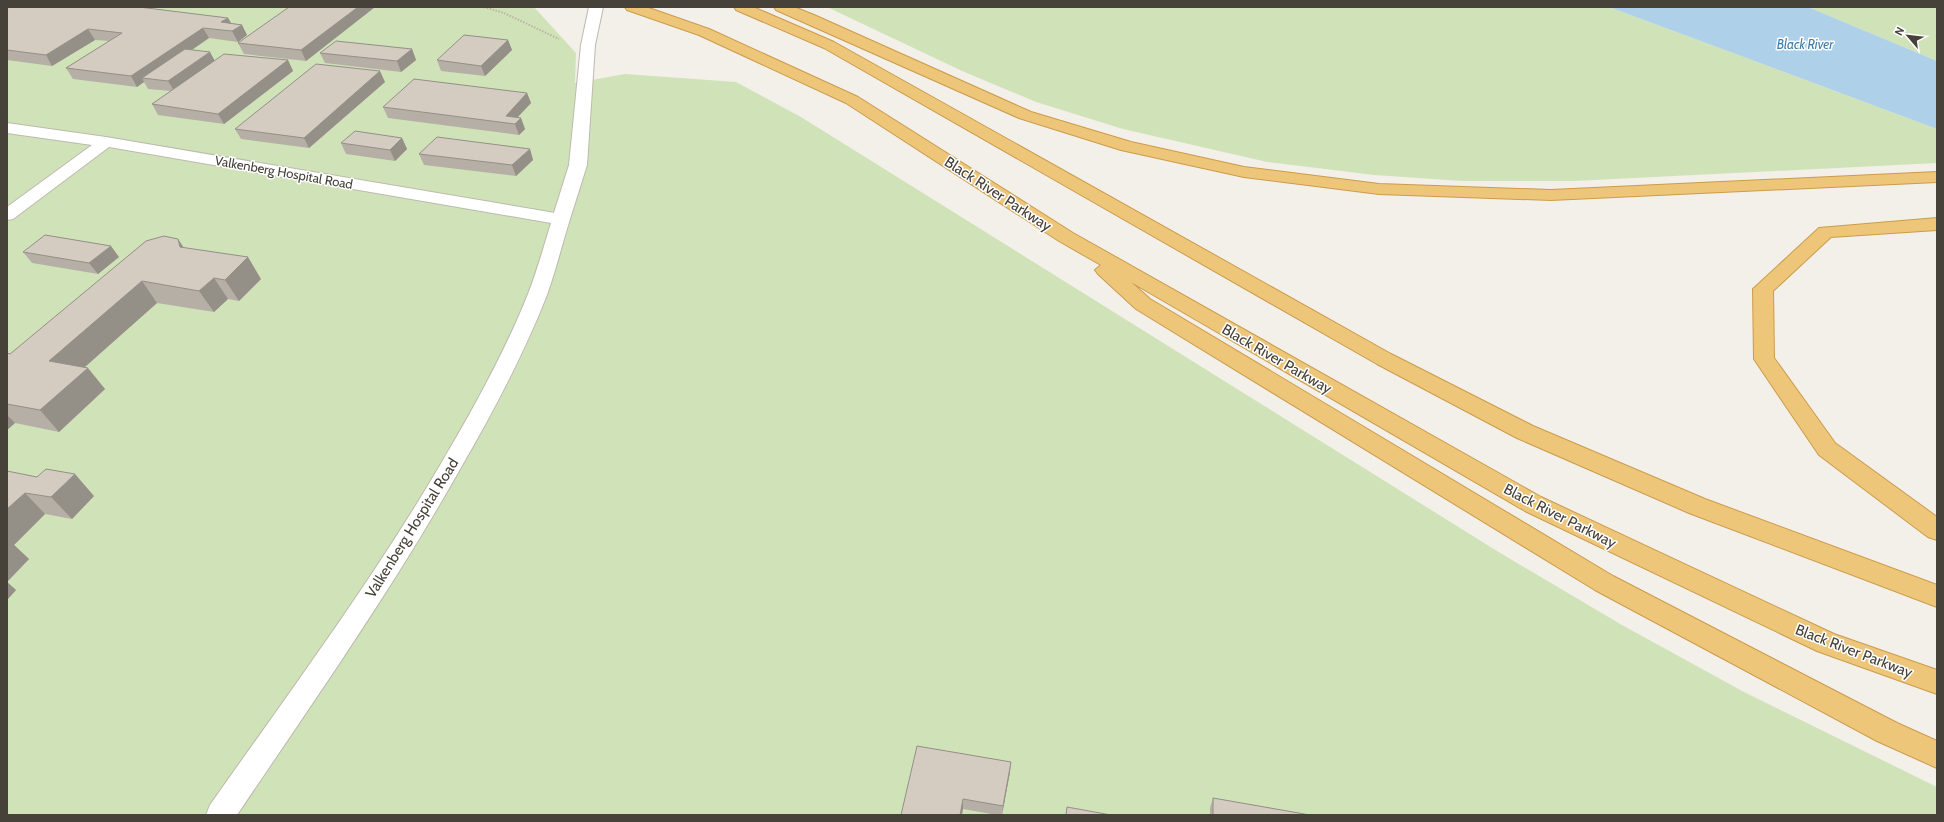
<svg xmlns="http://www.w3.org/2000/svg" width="1944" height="822" font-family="Cabin,sans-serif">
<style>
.green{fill:#d0e3b8}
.water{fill:#aed1e9}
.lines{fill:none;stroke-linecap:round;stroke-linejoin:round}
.service-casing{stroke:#beb8ae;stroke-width:2}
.minor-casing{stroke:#beb8ae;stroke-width:2}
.motorway-casing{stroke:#cc9b4b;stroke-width:2}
.path{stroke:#beb3a0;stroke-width:2;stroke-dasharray:1.5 1.5;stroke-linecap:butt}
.service{fill:#fff;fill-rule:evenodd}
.minor{fill:#fff;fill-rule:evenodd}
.motorway{fill:#eec67a;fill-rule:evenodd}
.wall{fill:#b6afa6}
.shaded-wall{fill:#948f87}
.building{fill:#d4ccc1;stroke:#948f87}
.labels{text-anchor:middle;stroke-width:3;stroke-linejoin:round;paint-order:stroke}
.far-water-label{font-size:13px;font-style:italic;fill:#3e7ca7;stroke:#fff}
.far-street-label{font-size:13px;fill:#464139;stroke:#fff}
.street-label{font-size:15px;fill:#464139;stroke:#fff}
</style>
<rect width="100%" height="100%" fill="#f3f0ea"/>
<path class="green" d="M7,7H534L576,53L575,83L625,74L736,82L801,117L1497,551L1622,625L1744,692L1937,787V815H7Z
M827,7H1609L1937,129V163L1574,181H1462L1374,175L1267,162L1123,129L1036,102L962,71Z
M1808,7H1937V61Z"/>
<path class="water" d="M1609,7H1808L1937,61V129Z"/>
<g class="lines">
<defs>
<path id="service" d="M7,123L106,137L561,214L567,215L570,219C562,244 556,270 547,295C523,356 492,414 459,471C392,590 313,702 237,815H206L210,805C288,694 370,584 439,467C472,411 504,354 528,294C537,271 544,246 551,223L109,147L13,219L7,220V207L92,145L7,133Z"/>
<path id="minor" d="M589,7H603L595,45L587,165L570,219L567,223L561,224L555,223L552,219L569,165L581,45Z"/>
<path id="motorway" d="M625,7H646L709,29L858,97L1073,233L1541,497L1834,634L1937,670V694L1817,651L1525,511L1131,282L1150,299L1613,576L1897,723L1937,741V768L1877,741L1595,590L1136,309L1098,274L1095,270L1101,265L1059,241L846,103L699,35L627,10Z
M734,7H753L834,42L1391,354L1533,426L1705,499L1937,585V607L1689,513L1517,438L1377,364L824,48L736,10Z
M774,7H794L814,15L1031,112L1131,142L1244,167L1379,184L1551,190L1937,172V182L1551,200L1379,194L1244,177L1121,150L1019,118L776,10Z
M1937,218V230L1831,237L1773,291L1774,358L1835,443L1937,517V540L1928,537L1819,455L1754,359L1753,289L1819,228Z"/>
</defs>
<use href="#service" class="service-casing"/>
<use href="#minor" class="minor-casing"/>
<use href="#motorway" class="motorway-casing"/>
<path class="path" d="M484,7L504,13L559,39"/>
<use href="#service" class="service"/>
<use href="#minor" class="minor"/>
<use href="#motorway" class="motorway"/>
</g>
<path class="wall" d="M7,7L228,18L231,23L242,25L247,35L238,42L209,38L192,50L215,61L288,60L293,71L224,124L158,115L152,104L171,91L148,89L144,82L137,87L73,79L66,68L109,41L95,40L52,66L7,60Z
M375,7L306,61L244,54L238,43Z
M508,40L512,50L485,76L441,71L437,60Z
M412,49L416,60L401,72L325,63L320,53Z
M385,82L309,148L241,139L235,129Z
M527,93L531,103L518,117L521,118L525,129L519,135L388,118L383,107Z
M402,138L407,149L395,161L346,154L341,143Z
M530,149L533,160L516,176L424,165L419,154Z
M178,239L184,248L261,279L239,301L228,299L214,312L157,303L84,367L105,389L59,432L15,423L7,430V353L10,354Z
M23,252L119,257L98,274L32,263Z
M7,471L94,496L72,519L45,514L14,545L29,559L7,582L16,590L7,600Z
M1010,772L1002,815H997L963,809L901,815Z
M1213,798L1310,815H1210V808Z"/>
<path class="shaded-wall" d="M358,7H375L306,61L301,50Z
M228,18L234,28L221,22Z
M242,25L247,35L238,42L232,31Z
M203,28L209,38L149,79L142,78L144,82L137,87L131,76Z
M88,29L95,40L52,66L46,55Z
M508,40L512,50L485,76L481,66Z
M412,49L416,60L401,72L397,61Z
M210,52L216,63L175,92L168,81Z
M288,60L293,71L224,124L218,114Z
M380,71L385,82L309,148L304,138Z
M527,93L531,103L512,123L506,116Z
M521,118L525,129L519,135L515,124Z
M402,138L407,149L395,161L390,150Z
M530,149L533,160L516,176L512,165Z
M178,239L192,261L180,247Z
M111,246L119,257L98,274L89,263Z
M248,257L261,279L239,301L225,280Z
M214,278L228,299L214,312L199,291Z
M142,281L157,303L67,383L49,361Z
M88,368L105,389L59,432L40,410Z
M7,415L15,423L7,430Z
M75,474L94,496L72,519L51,497Z
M25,493L45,514L14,545L29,559L7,582L16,590L7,600V509Z
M1011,762L1010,772L1002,815L1003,806Z
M963,799V809L962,815H960Z"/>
<path class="building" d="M7,7H139L228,18L221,22L242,25L232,31L203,28L131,76L66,68L122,33L88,29L46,55L7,50Z
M289,7H358L301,50L238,43Z
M464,35L508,40L481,66L437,60Z
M336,41L412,49L397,61L320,53Z
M185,49L210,52L168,81L142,78Z
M224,54L288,60L218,114L152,104Z
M316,64L380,71L304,138L235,129Z
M414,79L527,93L506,116L521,118L515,124L383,107Z
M355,131L402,138L390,150L341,143Z
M437,137L530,149L512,165L419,154Z
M45,235L111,246L89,263L23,252Z
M164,236L178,239L180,247L248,257L225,280L214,278L199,291L142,281L49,361L88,368L40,410L7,404V353L10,354L146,241Z
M46,469L75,474L51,497L25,493L7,509V471L37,477Z
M917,746L1011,762L1003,806L963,799L960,815H901Z
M1213,798L1310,815H1213Z
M1067,807L1111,815H1066Z"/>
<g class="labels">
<g class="far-water-label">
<text x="1805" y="49">Black River</text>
</g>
<g class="far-street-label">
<text transform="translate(284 172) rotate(10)" y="5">Valkenberg Hospital Road</text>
</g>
<g class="street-label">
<text transform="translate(998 194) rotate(33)" y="5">Black River Parkway</text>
<text transform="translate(1277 359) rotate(30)" y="5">Black River Parkway</text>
<text transform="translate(1560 516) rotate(27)" y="5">Black River Parkway</text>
<text transform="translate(412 528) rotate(-58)" y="5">Valkenberg Hospital Road</text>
<text transform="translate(1854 651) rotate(21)" y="5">Black River Parkway</text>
</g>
</g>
<rect width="1944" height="822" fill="none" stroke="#464139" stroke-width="16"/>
<g transform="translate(1908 36) rotate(298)" stroke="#ffffff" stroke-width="3" paint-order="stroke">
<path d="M0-3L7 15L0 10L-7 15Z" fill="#464139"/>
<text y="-6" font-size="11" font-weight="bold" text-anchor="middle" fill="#464139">N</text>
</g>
</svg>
